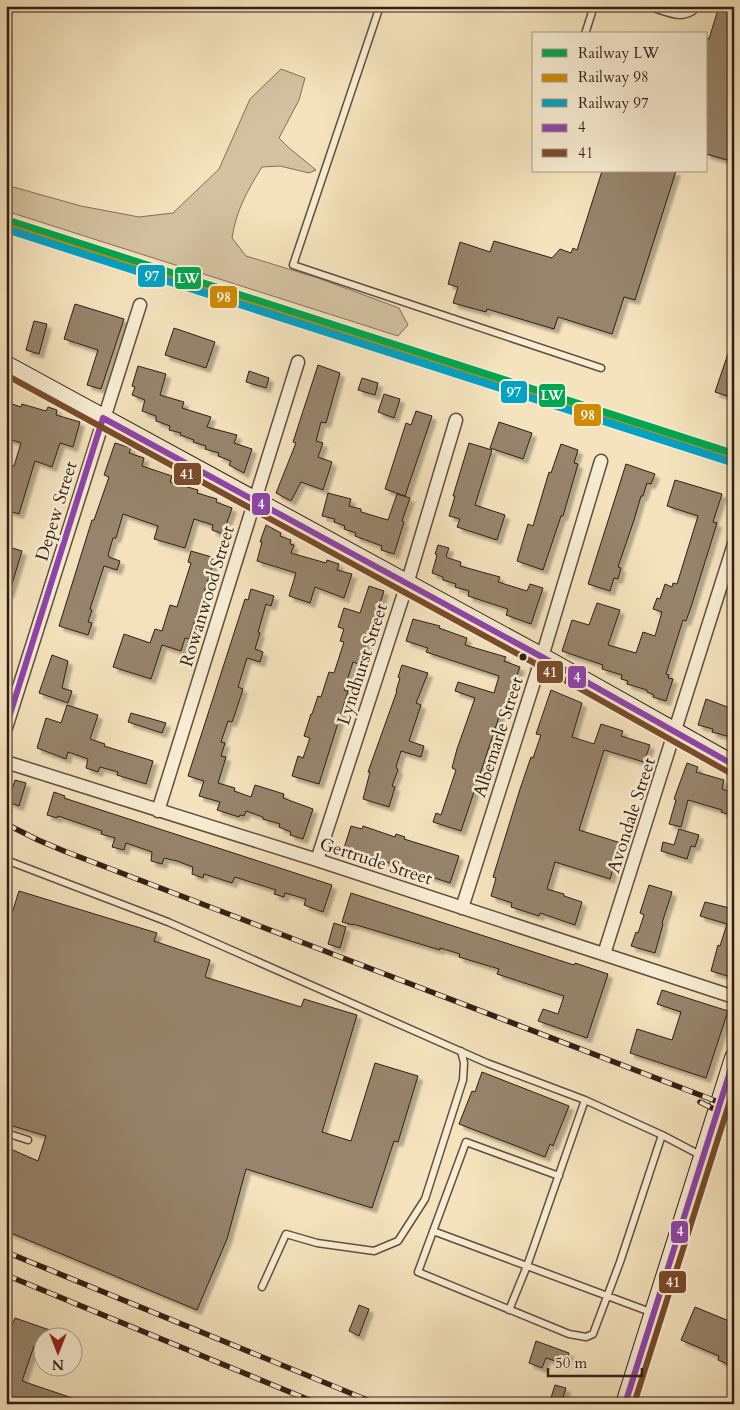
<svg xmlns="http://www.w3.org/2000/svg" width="740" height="1410" font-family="Cardo,serif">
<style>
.green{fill:#d3c1a0;stroke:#826f5a}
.building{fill:#96846c;stroke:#311d15;filter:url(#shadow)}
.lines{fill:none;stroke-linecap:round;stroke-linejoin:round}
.lane-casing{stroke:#624e3f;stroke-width:9}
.street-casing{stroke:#624e3f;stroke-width:15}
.secondary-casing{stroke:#311d15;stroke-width:20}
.lane{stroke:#f8edd4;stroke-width:6}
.street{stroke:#f8edd4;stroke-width:12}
.secondary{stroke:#f8edd4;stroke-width:18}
.rail-casing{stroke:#311d15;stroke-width:5.5}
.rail{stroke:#f8edd4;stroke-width:4;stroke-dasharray:11;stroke-linecap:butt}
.bus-1-casing{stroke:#f8edd4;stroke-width:10}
.bus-2-casing{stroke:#f8edd4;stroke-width:10}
.bus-1{stroke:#8e44ad;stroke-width:6}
.bus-2{stroke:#7a4b2a;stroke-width:6}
.rail-1-casing{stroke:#f8edd4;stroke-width:11}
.rail-2-casing{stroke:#f8edd4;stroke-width:11}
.rail-3-casing{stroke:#f8edd4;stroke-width:11}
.rail-1{stroke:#00a651;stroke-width:8}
.rail-2{stroke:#cf8b04;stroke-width:8}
.rail-3{stroke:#02a2c5;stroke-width:8}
.bus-dot{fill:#311d15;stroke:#f8edd4;stroke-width:2}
.labels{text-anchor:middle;stroke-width:5;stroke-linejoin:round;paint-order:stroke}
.street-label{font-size:18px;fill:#311d15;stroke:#f8edd4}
.line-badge{stroke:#f8edd4;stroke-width:2}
.badge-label{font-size:14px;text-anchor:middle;font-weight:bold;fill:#fff}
</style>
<defs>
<filter id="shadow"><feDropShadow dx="4.5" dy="4.5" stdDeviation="1" flood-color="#0004"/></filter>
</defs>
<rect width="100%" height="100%" fill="#f4e3bd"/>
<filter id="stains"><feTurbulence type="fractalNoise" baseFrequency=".004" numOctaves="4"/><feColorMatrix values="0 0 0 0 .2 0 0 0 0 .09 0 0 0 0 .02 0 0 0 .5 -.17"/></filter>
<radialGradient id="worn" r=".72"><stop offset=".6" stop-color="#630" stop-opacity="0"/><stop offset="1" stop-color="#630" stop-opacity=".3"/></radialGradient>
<path class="green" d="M281,69L305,78L299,100L279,138L288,147L316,170L309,173L280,166L262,167C247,191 236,211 232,238L246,256L318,278L399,308L408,325L398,336L6,211V185L81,206L139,217L173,213L219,169L250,99Z"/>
<path class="building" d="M719,6H734V162L706,154V38L709,39Z
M602,171H676L635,300L624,297L612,334L558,317L554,329L487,309L486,312L453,303L458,287L448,284L460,242L490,252L494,241L552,258L560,249L571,253L573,248L577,250Z
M75,304L124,319L101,389L87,385L98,350L64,339Z
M34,321L47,324L39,354L26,350Z
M174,328L215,342L206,368L165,355Z
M732,342H734V398L715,392Z
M318,365L340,373L326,423L321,422L316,441L323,443L318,457L332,462L323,490L301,482L291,501L276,493L296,443L293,442Z
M138,366L166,374L160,395L184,402L182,408L211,417L207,427L237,435L234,443L252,449L244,473L229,465L231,461L218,456L219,453L205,449L206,446L193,442L194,440L180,435L181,433L169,430L170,426L156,421V416L142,411L145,400L132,395L135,387L132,386Z
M249,371L269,378L266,388L246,382Z
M362,378L378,383L375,395L358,390Z
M384,394L400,399L394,418L378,412Z
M6,402L21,407L22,404L46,411L48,407L57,410L56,415L80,422L73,447L60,443L52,467L35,461L19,514L6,510V464L14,466L21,443L6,438Z
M416,411L432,416L405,496L385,489L406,423L411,425Z
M499,422L532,433L523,459L490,448Z
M115,443L131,448L129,453L144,458L142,466L172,476L170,482L198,490L197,493L217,499L216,502L232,508L223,534L212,530L213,525L194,519L185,548L154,539L158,526L123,514L116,538H113L108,555L109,557L120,561L117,570L104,566L90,609L92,610L88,622L92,623L88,635L59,626L92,520H94L109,477L104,475Z
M469,443L492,450L475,505L505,515L497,540L457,527L460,519L449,516L455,496H453Z
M561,444L578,450L574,463L578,464L563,516H561L543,570L517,561L528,524L533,526L549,472L551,473Z
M626,464L655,474L651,484L647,483L643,496H641L634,520L618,567L621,568L618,579L614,578L610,591L588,584Z
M675,480L722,494L713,522L717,523L691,607L686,621L683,620L666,674L669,675L668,678L673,679L666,701L653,697L654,695L647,692V690L627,684L628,681L621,679L622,675L602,669L603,665L562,651L572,620L589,625L597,603L620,610L608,645L636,653L643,632L655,636L662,612L653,609L657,598L660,599L665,584L672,587L673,583L677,584L698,516L667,506Z
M328,493L351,499L349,506L361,509V512L388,520L397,494L410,498L402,521L404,522L394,554L381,550L382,546L355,536L356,533L344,529L345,526L334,522L335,519L322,516Z
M266,525L281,533L280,536L291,540L290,544L294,545L291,553L326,563L327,560L339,564L337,570L352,574L344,598L315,587L310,603L289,596L296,573L257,561L262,542H260Z
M438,545L449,548L446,556L448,558L461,562L460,566L500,577L498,582L527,591L530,584L543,588L531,624L506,615L508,609L468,596L469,591L455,587L456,584L443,580V577L432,573L437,555L435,554Z
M6,546L22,551L9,594L6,593Z
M191,551L215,558L189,639L185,638L181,651L162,645L151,679L113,667L124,634L150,643L155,629L162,631L170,605L177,607L191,563L188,562Z
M369,586L384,591L359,664L353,662L344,690L348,691L319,784L292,776L298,756L303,758L310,738L304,736L311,714H312L318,696L321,697L329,672L334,673L344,642L340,641L344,629L338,627L344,608L360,613Z
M251,589L274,596L271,606L266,604L258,632L260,633L255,649L263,652L260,662L247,658L238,687L243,689L235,714L232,722L228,721L221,742L225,743L221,756L226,757L218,783L235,788L234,791L251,797L255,785L284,794L283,798L313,809L303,839L290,835L291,832L279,827L280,824L263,819V817L246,811L244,816L240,815L239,817L217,810L220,802L199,796L204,781L188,776L245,599L248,600Z
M413,619L440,626L439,628L467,638L465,645L506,657L504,661L520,667L504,712L501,711L461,831L433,822L436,813L441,815L456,770L452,768L457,749L475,698L455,691L458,682L494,693L499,676L426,652L428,648L406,641Z
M52,655L68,661L62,688L72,691L68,703L39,693Z
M402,665L428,673L416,703L421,705L409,741L424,746L421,757L401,751L396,767L398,770L392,786L395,787L389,807L363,799L370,772H368L397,691H396L400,678L398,677Z
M551,690L582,703L572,737L594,744L601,724L623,731L621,736L650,745L644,762L604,750L579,830L621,843L610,879L555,862L547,889L564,894V896L582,902L575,925L540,913L539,916L511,907L512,903L491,896L496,878L493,877L520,789L531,757L533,758L541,735L536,734Z
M706,699L730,708L729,711L731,712L730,715L734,716V738L712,732L713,729L698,725Z
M67,705L98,715L90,739L105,744L104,746L153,761L146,784L117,775L118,772L100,767L98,772L86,768L88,759L68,752L66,759L37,748L46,718L61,723Z
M131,713L166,723L162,733L128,722Z
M687,763L698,767L696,772L724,780L722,789L734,793V816L721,812L722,810L688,800L681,827L669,824L676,800L674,799Z
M15,780L26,783L19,806L8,802Z
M54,792L65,796L64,798L332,885L323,912L304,905L306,899L285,893L284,897L274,894L276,890L235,877L232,883L204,874L203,878L192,874L193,867L177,861L164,858L162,864L151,861L152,852L126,843L124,850L112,847L115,838L101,834L102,831L58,816L57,818L47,815Z
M351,826L362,829L363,826L395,837L396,834L405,837L404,839L459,856L450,883L344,848Z
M679,829L699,835L695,847L691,846L687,859L661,851L663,842L674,845Z
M649,885L672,892L662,923L663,924L655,953L631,946L636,932L638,933L644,915L640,913Z
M19,891L157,933L154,941L210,960L205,977L301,1007L304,999L357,1015L322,1132L351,1141L375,1063L418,1076L398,1142L394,1141L372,1208L246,1169L227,1239L197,1310L6,1231V1147L38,1161L46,1136L6,1124V932Z
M351,893L574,965L575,963L608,974L587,1038L538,1021L543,1009L558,1014L564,996L497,974L499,969L459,957L460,954L440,948V950L353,924V925L342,922Z
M705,902L734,909V978L711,971L718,945L720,946L727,924L700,916Z
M334,923L346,927L340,948L328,944Z
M662,990L728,1011L706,1078L630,1053L637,1029L672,1040L681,1012L657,1004Z
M482,1072L569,1106L553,1146L550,1144L545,1157L459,1124L472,1091L475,1092Z
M359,1305L369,1309L359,1336L349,1331Z
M695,1307L734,1323V1367L718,1360L719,1356L681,1340Z
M15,1318L67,1336V1338H42V1349L34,1346L22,1381L84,1402L83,1404H6V1341Z
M536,1341L569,1353L565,1364L546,1358L542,1368L529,1363Z
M555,1385L566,1388L561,1404H549Z"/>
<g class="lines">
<defs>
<path id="lane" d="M380,6L293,265L601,368
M585,34L594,6
M6,860L168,922L487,1063L585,1100L527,1266L653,1313
M585,1100L662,1135
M6,1133L28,1140
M559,1176L466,1142L418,1272L569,1334L586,1337L593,1334L620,1262L662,1135L702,1156
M433,1231L527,1266L509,1310
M262,1287L286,1234L317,1243L374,1251L398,1241L425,1199L463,1080L464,1063L461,1051"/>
<path id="street" d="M657,6C670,10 683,17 694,6
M6,728L140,305
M6,762L317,860L734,997
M158,811L298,362
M317,860L407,584L456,420
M462,908L542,657L601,461
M604,954L734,544"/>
<path id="secondary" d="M6,365L542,657L734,765
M625,1404L734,1058"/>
</defs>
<use href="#lane" class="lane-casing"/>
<use href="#street" class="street-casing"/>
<use href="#secondary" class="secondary-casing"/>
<use href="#lane" class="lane"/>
<use href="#street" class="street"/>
<use href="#secondary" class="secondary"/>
<defs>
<path id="rail" d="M6,824L38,840L64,851L734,1108
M700,1102L734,1119
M6,1252L377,1404
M6,1275L319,1404"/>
</defs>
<use href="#rail" class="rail-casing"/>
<use href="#rail" class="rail"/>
<defs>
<path id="bus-1" d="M103,418L542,657L734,765
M6,727L103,418
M625,1404L734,1059"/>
<path id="bus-2" d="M6,375L538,665L730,773
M634,1404L734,1088"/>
</defs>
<use href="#bus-1" class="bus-1-casing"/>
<use href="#bus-2" class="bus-2-casing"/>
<use href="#bus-1" class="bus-1"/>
<use href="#bus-2" class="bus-2"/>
<defs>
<path id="rail-1" d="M6,220L734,454"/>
<path id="rail-2" d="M6,227L734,462"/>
<path id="rail-3" d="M6,229L731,462"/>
</defs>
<use href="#rail-1" class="rail-1-casing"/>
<use href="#rail-2" class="rail-2-casing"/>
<use href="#rail-3" class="rail-3-casing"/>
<use href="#rail-1" class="rail-1"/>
<use href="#rail-2" class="rail-2"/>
<use href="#rail-3" class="rail-3"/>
</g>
<circle class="bus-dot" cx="523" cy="657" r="4.5"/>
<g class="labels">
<g class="street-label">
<text transform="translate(56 511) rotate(-73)" y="6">Depew Street</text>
<text transform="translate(207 596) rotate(-73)" y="6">Rowanwood Street</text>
<text transform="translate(362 664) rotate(-72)" y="6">Lyndhurst Street</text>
<text transform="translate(498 737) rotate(-72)" y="6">Albemarle Street</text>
<text transform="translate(631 815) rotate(-72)" y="6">Avondale Street</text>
<text transform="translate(376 861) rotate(18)" y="6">Gertrude Street</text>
</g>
</g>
<g class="line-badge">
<rect x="137" y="264" width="29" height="24" rx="5" fill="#02a2c5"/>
<rect x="174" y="266" width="28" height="24" rx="5" fill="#00a651"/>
<rect x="209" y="285" width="29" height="24" rx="5" fill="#cf8b04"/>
<rect x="500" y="380" width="28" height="24" rx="5" fill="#02a2c5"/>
<rect x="538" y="383" width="28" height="25" rx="5" fill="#00a651"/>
<rect x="573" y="403" width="29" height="24" rx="5" fill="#cf8b04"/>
<rect x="173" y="462" width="29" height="24" rx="5" fill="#7a4b2a"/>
<rect x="251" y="492" width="20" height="24" rx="5" fill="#8e44ad"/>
<rect x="536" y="660" width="28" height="24" rx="5" fill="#7a4b2a"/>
<rect x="567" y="665" width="20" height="24" rx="5" fill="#8e44ad"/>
<rect x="670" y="1220" width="19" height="24" rx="5" fill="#8e44ad"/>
<rect x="658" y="1270" width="29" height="24" rx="5" fill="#7a4b2a"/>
</g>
<g class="badge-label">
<text x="152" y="281">97</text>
<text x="188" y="283">LW</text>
<text x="224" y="302">98</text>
<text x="514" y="397">97</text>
<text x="552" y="400">LW</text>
<text x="588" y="420">98</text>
<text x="187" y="479">41</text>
<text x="261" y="509">4</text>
<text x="550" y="677">41</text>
<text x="577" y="682">4</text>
<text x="680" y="1236">4</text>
<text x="673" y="1287">41</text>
</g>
<rect width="740" height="1410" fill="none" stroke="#f4e3bd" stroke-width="25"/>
<rect x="8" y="8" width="725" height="1395" fill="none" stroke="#311d15" stroke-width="2.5"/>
<rect x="12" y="12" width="715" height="1385" fill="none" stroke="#311d15"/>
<rect x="532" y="32" width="175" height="140" fill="#f8edd4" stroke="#a89a88"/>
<rect x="542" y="49" width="25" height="8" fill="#00a651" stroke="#a89a88"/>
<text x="578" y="58" font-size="15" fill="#311d15">Railway LW</text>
<rect x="542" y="74" width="25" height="8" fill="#cf8b04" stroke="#a89a88"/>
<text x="578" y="82" font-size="15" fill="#311d15">Railway 98</text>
<rect x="542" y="99" width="25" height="8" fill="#02a2c5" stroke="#a89a88"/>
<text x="578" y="108" font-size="15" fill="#311d15">Railway 97</text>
<rect x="542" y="124" width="25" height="8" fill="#8e44ad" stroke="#a89a88"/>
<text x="578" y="132" font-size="15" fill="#311d15">4</text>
<rect x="542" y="149" width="25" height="8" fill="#7a4b2a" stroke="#a89a88"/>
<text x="578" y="158" font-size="15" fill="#311d15">41</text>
<g transform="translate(58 1352) rotate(180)"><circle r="24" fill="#f8edd4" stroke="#a89a88"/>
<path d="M0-4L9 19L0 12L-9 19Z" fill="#8f2418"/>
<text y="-8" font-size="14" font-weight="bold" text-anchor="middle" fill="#311d15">N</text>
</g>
<path d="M548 1368v8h94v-8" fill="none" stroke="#311d15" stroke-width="2.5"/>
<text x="555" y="1368" font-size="15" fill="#311d15" stroke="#f8edd4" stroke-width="4" paint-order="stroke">50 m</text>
<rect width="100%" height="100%" filter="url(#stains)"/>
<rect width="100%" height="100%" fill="url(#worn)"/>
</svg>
